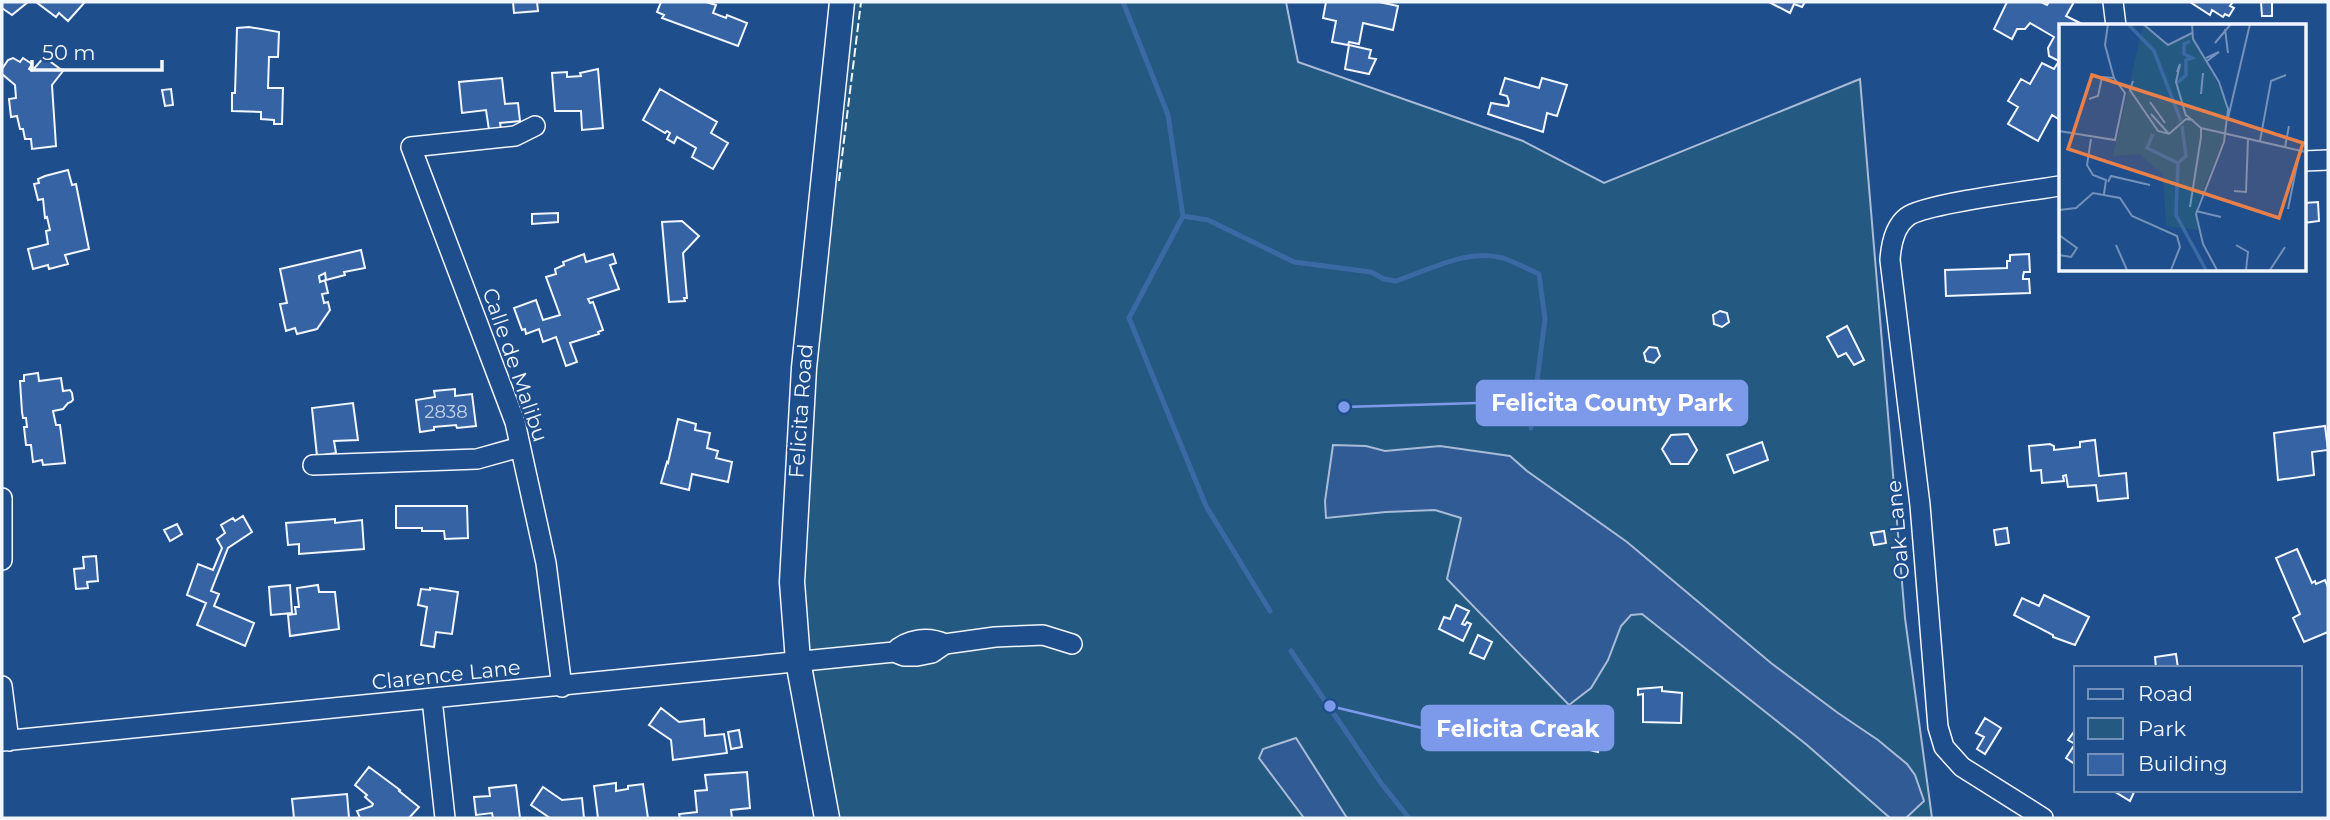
<svg xmlns="http://www.w3.org/2000/svg" width="2330" height="820" font-family="Montserrat,sans-serif">
<style>
.green{fill:#245a82;stroke:#a8bbd7;stroke-width:2}
.parking{fill:#305b95;stroke:#a8bbd7;stroke-width:2}
.lines{fill:none;stroke-linecap:round;stroke-linejoin:round}
.stream{stroke:#3b69a3;stroke-width:5}
.building{fill:#3563a3;stroke:#f2f6ff;stroke-width:2}
.minor-casing{stroke:#f2f6ff;stroke-width:22}
.major-casing{stroke:#f2f6ff;stroke-width:27}
.minor{stroke:#1f4e8c;stroke-width:19}
.major{stroke:#1f4e8c;stroke-width:24}
.fence{stroke:#f2f6ff;stroke-width:2;stroke-dasharray:9 3.5;stroke-linecap:butt}
.labels{text-anchor:middle;stroke-width:5;stroke-linejoin:round;paint-order:stroke}
.number-label{font-size:18px;fill:#c3d1e8}
.street-label{font-size:21px;fill:#f2f6ff;stroke:#1f4e8c}
.inset-river{fill:none;stroke:#3b69a3;stroke-width:3.5}
.inset-road{fill:none;stroke:#7391ba;stroke-width:2}
.view{fill:#ea8049;fill-opacity:0.15;stroke:#ea8049;stroke-width:3.5}
.inset-edge{fill:none;stroke:#f2f6ff;stroke-width:3.5}
.leader{fill:none;stroke:#7d9aea;stroke-width:2.5}
.callout-dot{fill:#7d9aea;stroke:#1f4e8c;stroke-width:2.5}
.callout{fill:#7d9aea;stroke:#7d9aea;stroke-width:2.5}
.callout-label{font-size:23px;text-anchor:middle;font-weight:bold;fill:#fff}
</style>
<rect width="100%" height="100%" fill="#1f4e8c"/>
<path class="green" d="M842,2H1286L1298,62L1523,141L1604,183L1860,79L1905,618L1932,818H827L798,661L818,217Z"/>
<path class="parking" d="M1333,445L1366,446L1385,451L1440,446L1510,456L1527,471L1627,542L1771,663L1838,713L1878,740L1907,764L1915,775L1924,801L1906,818H1890L1807,745L1642,614L1631,615L1621,626L1608,660L1591,688L1569,705L1447,579L1461,518L1435,510L1386,512L1326,518L1325,501Z
M1296,738L1347,818H1304L1259,758L1263,749Z"/>
<g class="lines">
<path class="stream" d="M1123,2L1168,115L1183,216L1129,318L1206,506L1270,611
M1183,216L1208,220L1294,262L1371,272L1384,279L1396,281C1429,270 1468,248 1503,258C1515,262 1527,269 1539,274L1545,319L1531,428
M1291,651L1381,783L1409,818"/>
</g>
<path class="building" d="M2,2H28L12,15L2,8Z
M36,2H85L68,21L59,13L56,17Z
M513,2H537L538,11L514,13Z
M661,2H706L716,5L713,13L726,18L727,15L747,23L738,46L662,18L664,15L657,12Z
M1326,2H1379L1398,6L1393,30L1363,23L1359,44L1349,42L1348,45L1332,42L1336,21L1323,18Z
M1769,2H1805L1802,7L1794,4L1790,13Z
M2007,2H2041L2047,5L2049,2H2074L2066,16L2086,26H2060V120L2052,115L2038,141L2008,124L2018,107L2008,101L2021,79L2030,84L2042,63L2054,69L2059,61L2049,56L2048,48L2054,37L2030,23L2025,29H2017L2012,39L1994,29Z
M2190,2H2233L2230,6L2234,8L2229,16L2225,14L2223,17L2212,10L2210,15Z
M2261,2H2272V16H2262Z
M249,27L279,32L278,57H269L268,88H283L282,124H274V120L261,119V112L232,111V93H235L237,28Z
M1349,45L1371,50L1369,58L1376,59L1369,74L1345,69Z
M44,57L63,71L52,85L56,146L32,149L31,139H25L23,129H20L17,116L11,117L9,99L16,98L15,85L2,74V69L8,60L13,58L20,62L23,58L32,64L29,69L32,71Z
M598,69L603,128L582,130L581,111H555L552,73L567,72V77L581,76L580,73Z
M502,78L505,104L518,103L520,121L500,123L501,129L489,130L486,110L462,113L459,82Z
M1505,78L1539,88L1542,78L1567,85L1557,116L1547,113L1543,132L1488,114L1491,103L1508,106L1509,102L1507,96L1500,94Z
M171,89L173,105L165,106L162,90Z
M660,89L717,122L711,133L728,143L713,169L692,157L696,148L677,137L674,143L667,139L670,133L667,131L665,133L643,120Z
M68,170L72,185L76,184L89,249L65,255L68,264L49,269L48,265L33,269L28,249L48,244L46,231L50,230L47,217L45,218L43,199L38,200L34,184L39,183L38,179L45,176Z
M2318,202L2319,221L2304,223V203Z
M558,213V222L532,224V214Z
M682,221L699,236L683,253L687,298H684L685,301L669,302L662,222Z
M361,250L365,268L344,272L345,275L326,280L325,273L319,276L320,282L325,280L328,293L322,294L324,303L328,302L330,310L317,329L297,334L295,328L286,331L280,304L287,303L280,269Z
M584,254L586,262L613,254L616,263L610,265L619,289L588,299L590,303L593,302L603,330L598,332L599,334L570,343L577,362L566,366L556,337L543,342L539,329L526,334L525,329L522,330L514,308L536,300L543,320L560,315L546,277L556,274L555,269L564,265L563,262Z
M2029,254L2030,272H2024L2023,276V279H2029L2030,293L1946,296L1945,270L2007,268V261H2010V255Z
M1720,311L1727,313L1729,322L1722,327L1714,324L1713,315Z
M1847,326L1864,360L1854,365L1846,353L1838,357L1827,337Z
M1649,347L1657,348L1660,356L1654,363L1646,361L1644,353Z
M38,373L39,381L61,378L63,391L70,390L72,393L73,400L71,402L68,403L63,409L53,411L56,425H60L65,463L43,465L42,460L33,462L31,445H26L24,427H27L26,418H23L22,412L20,381H24V375Z
M455,389V396L472,394L476,426L457,428L456,425L434,427V430L420,432L416,400L435,397L434,391Z
M353,403L358,440L334,441L336,453L317,456L312,408Z
M678,419L696,424L695,430L710,433L707,448L718,451L716,458L732,462L728,482L692,474L689,490L661,483L667,462L668,463Z
M2325,426L2328,450L2312,452L2314,475L2278,480L2274,433Z
M1688,434L1697,450L1688,464H1671L1662,449L1671,435Z
M2095,440L2099,476L2126,473L2128,498L2098,501L2096,485L2068,487L2066,475L2063,476L2064,481L2042,483L2041,470L2031,471L2029,446L2050,444L2054,446V450L2080,447V442Z
M1762,442L1768,460L1734,473L1727,455Z
M396,506H467L468,538L445,539L444,531H422V528H396Z
M243,516L252,532L228,548L211,591L219,594L214,606L254,623L245,646L197,625L206,603L187,595L198,564L213,570L222,548L217,539L225,533L221,525L233,518L235,521Z
M335,519V523L362,520L364,549L299,554V544L288,545L286,523Z
M177,524L182,534L170,541L164,530Z
M2007,528L2009,543L1996,545L1994,530Z
M1884,531L1886,543L1874,545L1871,533Z
M2297,549L2312,583L2315,581L2316,584L2325,580L2328,587V632L2304,642L2293,618L2300,614L2276,558Z
M96,556L98,581L87,582L88,588L76,589L74,569L84,568L83,557Z
M290,585L292,613L271,615L269,587Z
M318,585L319,592H335L339,629L290,636L288,615L296,614L295,607H299L297,588Z
M430,588L458,592L452,634L436,632L434,647L421,645L427,607L418,605L421,589L430,590Z
M2044,595L2089,617L2075,645L2053,637V635L2014,615L2022,598L2039,606Z
M1456,605L1469,611L1462,624L1465,625L1467,622L1471,624L1463,641L1439,629L1444,617L1450,619Z
M1478,635L1492,642L1484,659L1470,653Z
M2176,654L2178,668H2156L2155,657Z
M1662,687V691L1682,693L1681,723L1643,722V694L1638,695V689Z
M661,708L679,722L704,719L705,736L724,734L727,753L673,760L671,740L649,725Z
M1985,718L2001,728L1985,754L1977,749L1984,737L1976,733Z
M2076,729V765L2066,758L2075,744L2068,740Z
M739,730L742,747L731,749L728,732Z
M1585,731L1602,734L1598,752L1582,748Z
M369,767L400,790L399,791L419,807L409,818H360L357,811L372,806L373,804L365,797L367,795L355,785Z
M747,772L750,808L731,810L732,818H680L679,814L697,812L695,791L707,790L705,775Z
M616,783V791L628,789V786L643,784L648,818H598L594,786Z
M516,785L520,818H493L492,813L476,815L474,797L490,796L489,788Z
M543,787L562,800L582,798L584,818H550L531,805Z
M2112,790H2135L2130,801Z
M347,794L349,818H294L292,799Z"/>
<g class="lines">
<defs>
<path id="minor" d="M2113,2L2116,26
M535,126L515,136L411,147L515,422L546,563L562,687
M2304,161L2328,160
M313,465L477,459L520,447
M2,498V560
M894,652C907,639 928,636 945,644
M2,686L9,741
M432,699L445,818
M2,741L894,652L904,656H917L932,653L945,644L995,637L1043,635L1072,644
M2043,818L1962,767L1944,747L1938,727L1920,505L1890,260C1891,245 1894,227 1907,217C1923,204 2034,190 2060,186"/>
<path id="major" d="M827,818L798,661L792,582L804,368L842,2"/>
</defs>
<use href="#minor" class="minor-casing"/>
<use href="#major" class="major-casing"/>
<use href="#minor" class="minor"/>
<use href="#major" class="major"/>
<path class="fence" d="M839,181L861,2"/>
</g>
<g class="labels">
<g class="number-label">
<text x="446" y="418">2838</text>
</g>
<g class="street-label">
<text transform="translate(515 365) rotate(71)" y="7">Calle de Malibu</text>
<text transform="translate(801 411) rotate(-86)" y="7">Felicita Road</text>
<text transform="translate(1898 530) rotate(-95)" y="7">Oak Lane</text>
<text transform="translate(446 675) rotate(-6)" y="7">Clarence Lane</text>
</g>
</g>
<g transform="translate(2059 24)">
<rect width="247" height="247" fill="#1f4e8c"/>
<path d="M84,1L109,21L133,9L167,77V110L138,182L139,206L107,202L104,150L80,130L54,132Z" fill="#245a82"/>
<path class="inset-river" d="M69,0L95,27L122,97M118,59L127,51V36L133,34L125,30V20L131,17M123,102L127,132L119,139L117,191L147,246M94,110L88,124L119,139"/>
<path class="inset-road" d="M84,0L109,21L133,9M133,0L134,15L160,58L169,85L165,118L137,190L144,220L158,246M166,5L169,29M156,19L172,0M147,34L160,28L148,37M118,48L121,40L117,58L127,92M74,57L71,66L99,107L110,110L127,95L134,96M142,70L144,49M30,75L39,72L43,53L55,54M91,78L106,99M92,90L110,110M127,91L142,104V113L131,183M169,94L191,0M142,104L247,128M0,107L56,116L66,69L55,54L46,21L49,0M32,115L28,141L34,151L47,156L45,170M201,117L212,57L227,51M226,123L230,102M49,158L52,152L91,161M175,167L187,168L189,115M229,185L241,126M0,186L17,184L34,169L61,174L73,192L118,212L121,223L112,246M137,187L162,193M0,211L18,224L12,233L0,231M57,221L68,246M177,221L189,228L187,246M211,246L226,223"/>
<path class="view" d="M33,51L244,119L220,194L9,125Z"/>
<rect width="247" height="247" class="inset-edge"/>
</g>
<path class="leader" d="M1344 407L1477 403M1330 706L1422 728"/>
<g class="callout-dot">
<circle cx="1344" cy="407" r="7"/>
<circle cx="1330" cy="706" r="7"/>
</g>
<g class="callout">
<rect x="1477" y="381" width="270" height="44" rx="7"/>
<rect x="1422" y="706" width="191" height="44" rx="7"/>
</g>
<g class="callout-label">
<text x="1612" y="411">Felicita County Park</text>
<text x="1518" y="737">Felicita Creak</text>
</g>
<rect width="2330" height="820" fill="none" stroke="#f2f6ff" stroke-width="7"/>
<rect x="2074" y="666" width="228" height="126" fill="#1f4e8c" stroke="#7391ba" stroke-width="2"/>
<rect x="2088" y="689" width="35" height="10" fill="#1f4e8c" stroke="#7391ba" stroke-width="2"/>
<text x="2138" y="701" font-size="21" fill="#f2f6ff">Road</text>
<rect x="2088" y="718" width="35" height="21" fill="#245a82" stroke="#7391ba" stroke-width="2"/>
<text x="2138" y="736" font-size="21" fill="#f2f6ff">Park</text>
<rect x="2088" y="754" width="35" height="21" fill="#3563a3" stroke="#7391ba" stroke-width="2"/>
<text x="2138" y="771" font-size="21" fill="#f2f6ff">Building</text>
<path d="M32 60v10h130v-10" fill="none" stroke="#f2f6ff" stroke-width="3.5"/>
<text x="42" y="60" font-size="21" fill="#f2f6ff" stroke="#1f4e8c" stroke-width="5" paint-order="stroke">50 m</text>
</svg>
